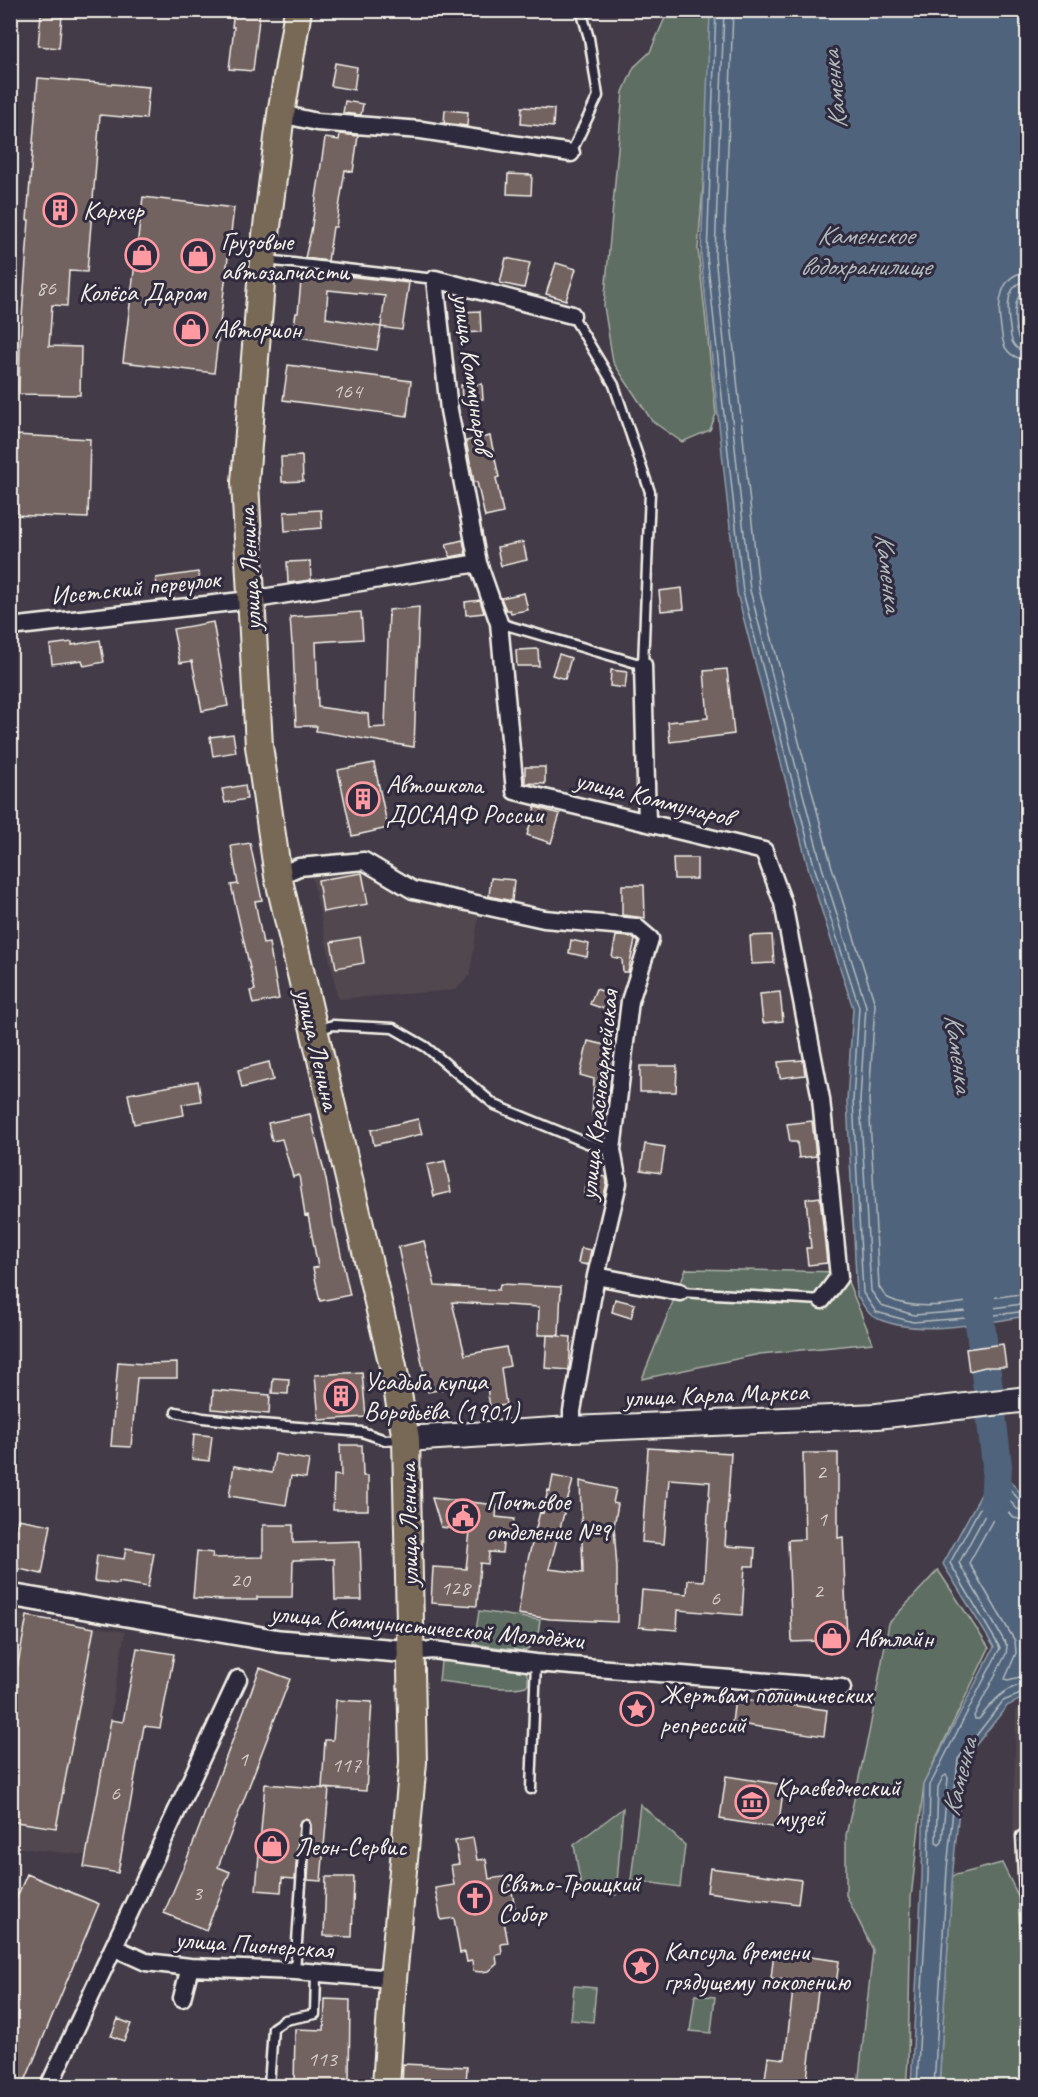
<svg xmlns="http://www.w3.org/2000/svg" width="1038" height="2097" font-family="Caveat,sans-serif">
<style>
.built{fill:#51474f}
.green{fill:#5e6e64;stroke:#a9b0a6;stroke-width:1.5}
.water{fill:#50647b;stroke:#929ca7;stroke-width:1.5}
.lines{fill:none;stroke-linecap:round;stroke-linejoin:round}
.shore{stroke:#b2b9bc;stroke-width:1.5}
.river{stroke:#50647b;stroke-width:30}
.building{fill:#726260;stroke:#f4f1e8;stroke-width:1.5;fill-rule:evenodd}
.service-casing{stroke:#f4f1e8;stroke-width:13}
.minor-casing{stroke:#f4f1e8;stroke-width:21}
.tertiary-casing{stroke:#f4f1e8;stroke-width:26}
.secondary-casing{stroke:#f4f1e8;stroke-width:28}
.primary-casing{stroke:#f4f1e8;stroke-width:30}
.service{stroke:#2f2a3d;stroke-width:8}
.minor{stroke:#2f2a3d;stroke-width:16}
.tertiary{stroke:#2f2a3d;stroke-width:21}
.secondary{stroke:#2f2a3d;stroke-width:24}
.primary{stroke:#776954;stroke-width:26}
.labels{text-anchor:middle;stroke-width:6;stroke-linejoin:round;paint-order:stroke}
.number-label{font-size:22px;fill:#d4cdc6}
.poi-label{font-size:26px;fill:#f4f1e8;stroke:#2f2a3d;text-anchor:start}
.street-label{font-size:26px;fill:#f4f1e8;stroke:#2f2a3d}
.water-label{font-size:27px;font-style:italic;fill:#b2b9bc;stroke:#2f2a3d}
</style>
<rect width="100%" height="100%" fill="#433b48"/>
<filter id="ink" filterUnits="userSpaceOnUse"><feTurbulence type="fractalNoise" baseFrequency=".0167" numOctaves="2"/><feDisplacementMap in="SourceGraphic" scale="12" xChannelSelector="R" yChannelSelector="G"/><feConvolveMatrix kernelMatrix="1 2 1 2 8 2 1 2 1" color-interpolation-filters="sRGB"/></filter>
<g filter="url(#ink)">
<path class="built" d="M365,869L418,902L479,913L470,975L456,990L338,999L312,876Z
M11,1613L125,1632L86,1855L11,1847Z
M1027,1704V1837L1013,1833L1016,1711Z"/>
<path class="green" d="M668,11H717L698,249L716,414L710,430L682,442L652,421L613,362L604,306L623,92L634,67L650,52Z
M686,1269L844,1272L873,1343L760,1354L642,1379Z
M938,1570L989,1648L924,1783L911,1898L908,2062L906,2086H858L873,1950L846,1895V1835L869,1733L889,1623Z
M479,1611L540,1620L537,1641L525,1651L474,1644Z
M450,1661L519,1668L526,1671L528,1677V1685C513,1693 459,1683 439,1681L441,1662Z
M640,1804L685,1845L680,1887L631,1880Z
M623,1808L616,1895L582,1892L574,1845Z
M1002,1863L1027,1914V2086H939L952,1876Z
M574,1986L596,1988L593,2022L571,2020Z
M695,1995L715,1997L711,2033L690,2031Z"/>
<path class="water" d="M710,11H1027L1028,283L1021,311L1028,357L1027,1316C984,1323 915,1338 874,1317C867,1314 862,1302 857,1296L847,1100L853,1008L809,871L737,593L701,256Z
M997,1465L1027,1501V1696L1007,1706L964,1760L953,1869L939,2086H911L922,1877L924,1783L994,1647L943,1564Z"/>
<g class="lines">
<path class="shore" d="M716,10L707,256L743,592L815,869L859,1007L853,1100L863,1293L876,1312L913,1322L979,1317L1028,1311
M724,10L715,256L750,590L822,867L866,1006L860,1100L871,1291L881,1305L914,1315L979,1310L1028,1303
M733,10L724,256L759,589L831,864L875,1004L869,1100L879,1287C882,1291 884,1296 888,1298C925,1317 987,1295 1028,1294
M1028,272C999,273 997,306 1001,328C1002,335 1002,344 1007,350C1012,357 1019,359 1028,360
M1028,281C1005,282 1007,311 1010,328C1011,334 1010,341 1015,346C1018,350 1022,350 1028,351
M1028,289C1012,291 1013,327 1019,339C1021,343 1023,343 1028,343
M1028,1512L1017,1509L1002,1492L998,1491L959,1563L1007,1646L1006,1654L974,1716L975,1719H979C992,1703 1005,1685 1028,1684
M1028,1521L1014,1518L1003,1507H1000L969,1563L1015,1641L1016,1653L1005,1679L1008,1680L1028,1675
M946,1775L948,1778L942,1842L939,1845L936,1842L938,1787L943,1777Z
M917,2086L928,1877L930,1785L1000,1648L950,1563L996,1478H1000L1021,1502L1028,1504
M934,2086L947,1869L958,1759L1003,1701L1028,1691"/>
<path class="river" d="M980,1284V1323L997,1465L995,1505"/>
</g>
<path class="building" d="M234,10H260L253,71L229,69L234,27H232Z
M41,14L62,16L59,48L38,46Z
M335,63L357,67L354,90L331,86Z
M38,78L149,87L146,119L100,115L87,272L69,271L67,306L52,305L49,346L81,347L80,395L19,394L20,345L29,220H27Z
M345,101L363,104L361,115L343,113Z
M522,107L554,109L553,127L521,124Z
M445,110L468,112L467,126L444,123Z
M340,134L358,136L353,172L345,170L336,227H333L328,261L305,258L311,232L325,138L339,140Z
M508,174L532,175L531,195L507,194Z
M143,197L234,208L214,373L123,362Z
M506,258L530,263L524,288L500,283Z
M556,263L576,269L566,300L546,294Z
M302,271L409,283L402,330L381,327L377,350L292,336L296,313H298ZM328,290L385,296L381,327L326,318Z
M480,311L481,332L460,333L459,312Z
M288,365L411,381L407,416L283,400Z
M482,384L483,399L462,400L461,385Z
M15,435L90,439L88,518L12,515Z
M490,436L499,477L496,478L503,513L485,517L477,482H474L466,441Z
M302,456L303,481L282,482L281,457Z
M321,510L322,528L285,531L284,512Z
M463,540L466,554L450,557L446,544Z
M523,542L527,560L501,566L497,547Z
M310,561L311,580L288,583L287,562Z
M198,572L201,586L158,592L156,578Z
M682,588L684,609L661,611L659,591Z
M524,593L528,610L511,613L510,610H506L501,598Z
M480,600L484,613L466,615L465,602Z
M419,607L414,747L316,731L317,726H296L293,644H292L290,617L361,612L363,639L316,642L318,707L368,714L369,728L385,727L389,610Z
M213,622L228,706L202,711L192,661L180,663L173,629Z
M100,640L104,662L84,666L82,660L52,664L50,645L72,642V645Z
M538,649L539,666H517L516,650Z
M559,654L571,658L565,679L552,675Z
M727,669L734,734L670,742L668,722L708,718L704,671Z
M611,670L627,672L625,688L610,686Z
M233,734L236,752L213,756L210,737Z
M374,763L388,828L352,836L338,770Z
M525,767H545V784L525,783Z
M245,785L247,799L225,803L222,789Z
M535,807L560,814L551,843L527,835Z
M250,843L262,900L255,901L263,944L269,943L279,999L253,1004L250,991L255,990L231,885L238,884L231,846Z
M673,858H697V879H674Z
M362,873L368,904L323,912L318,880Z
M491,878L514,880L512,901L489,896Z
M622,885H644L645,918L622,915Z
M772,935L774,963L752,964L750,936Z
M616,936L632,937L635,940L628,972H623L622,959L612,957Z
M360,937L364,963L336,968L331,942Z
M571,940L589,944L587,957L569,953Z
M596,989L616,996L610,1011L590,1004Z
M780,992L783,1021L763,1023L760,994Z
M588,1041L614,1047L602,1096H608L606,1115H592L594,1079L580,1075Z
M803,1060L805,1075L780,1078L778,1062Z
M269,1062L273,1080L242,1088L238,1070Z
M640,1066H677L676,1092H640Z
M198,1081L201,1101L182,1104L184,1115L134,1124L128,1094Z
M310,1114L326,1179L334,1228H335L350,1295L320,1301L313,1268L318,1267L308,1215L305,1216L299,1175L293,1177L282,1139L272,1141L268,1123Z
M418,1119L422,1134L374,1145L371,1130Z
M812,1121L816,1156L799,1158L797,1142H790L787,1124Z
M645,1144L665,1147L661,1173L641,1170Z
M445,1161L451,1192L434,1196L427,1165Z
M589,1173L606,1177L607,1182L603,1200L584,1196Z
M820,1197L827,1263L808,1265L806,1248H811L806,1199Z
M424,1241L435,1286L499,1290L500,1284L561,1287L559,1335H538L539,1307L452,1302L465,1355L506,1347L510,1366L501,1368L506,1405L490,1407L486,1381L428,1392L398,1247Z
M581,1248L591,1250L588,1265L578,1263Z
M615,1299L635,1304L631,1318L612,1312Z
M547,1335L571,1337L569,1370L545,1368Z
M1003,1344L1006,1367H985L969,1371L966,1349Z
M118,1362L144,1364L177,1363V1378H137L131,1447L111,1446Z
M362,1372L366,1417L319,1420L315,1375Z
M273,1378L289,1379L288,1394L272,1393Z
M213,1390L270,1395L269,1414L212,1409Z
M194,1434L212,1436L209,1461L192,1459Z
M340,1445H362L363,1476H368V1510H333L334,1475L341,1476Z
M648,1448L731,1453L725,1546L755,1548L754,1566H745L742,1615L678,1610L677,1630L639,1627L642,1590L687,1594L688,1580L704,1581L710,1482L669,1479L664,1544L642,1542Z
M803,1453H838V1538L843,1537L847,1640L792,1642L788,1540L805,1539Z
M275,1454L309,1460L306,1478L291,1476L286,1505L229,1496L234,1466L272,1473Z
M553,1476L573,1480L549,1569L583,1573L580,1481L616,1489L613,1503L618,1504L614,1526L617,1569V1622L550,1619L518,1614L524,1575L540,1512L543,1513L548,1490L550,1491Z
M432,1498L497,1505L496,1517L514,1519L511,1537L504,1536L502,1553L489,1552L488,1564L480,1563L477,1606L431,1603L433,1567L466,1569L470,1531L441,1527Z
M18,1519L51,1525L42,1574L10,1567V1557Z
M263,1525H293V1543L360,1541L362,1600H335L334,1559L293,1560L292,1597H257V1600H222L193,1598L197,1551L213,1553L212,1558L263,1557Z
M126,1548L154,1553L148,1587L118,1582V1584L94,1581L97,1555L124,1559Z
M27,1616L94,1628L56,1828L10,1821V1706Z
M137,1648L174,1654L160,1728L144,1726L118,1873L84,1867L111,1720L123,1722Z
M260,1668L290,1679L218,1867L230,1872L206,1930L164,1913L193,1844Z
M735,1698L827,1710L824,1736L732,1723Z
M336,1700L372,1702L366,1791L322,1788L325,1740H333Z
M726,1776L784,1785L778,1828L720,1819Z
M265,1784L329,1789L321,1881L308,1880L311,1825L309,1820L305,1819L300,1821L299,1825L295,1879L282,1878L281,1892L256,1890Z
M473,1838L477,1860L486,1859L489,1879L509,1876L515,1908L502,1910L508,1943L501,1944L502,1954L496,1955L497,1964L489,1971L481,1972L473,1971L472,1961L467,1962L465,1952L460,1953L454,1918L441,1920L435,1888L454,1885L451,1865L459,1864L455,1841Z
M710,1868L801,1880L798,1904L707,1892Z
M27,1874L99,1904L23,2086H10V1913Z
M326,1877H354L352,1937L324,1936Z
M774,1952L839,1961L836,1985L819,1983L806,2086H764L768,2057L785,2059L794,1981L771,1978Z
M325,1999L350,2000L349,2086H294L295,2029L324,2030Z
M118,2019L131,2024L124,2041L111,2036Z
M403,2064L467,2067L466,2086H402Z"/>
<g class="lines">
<defs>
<path id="service" d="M571,153L598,96L589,38L581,10
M266,260L435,279
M499,623L643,665L650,492L614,385L572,315
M318,1030L333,1025L393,1028L426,1047L495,1105L587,1143L612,1150
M680,1292L822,1300
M176,1412L203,1418L248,1423L362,1432L385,1440L402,1439
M531,1789L536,1663
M1028,1832L1021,1836L1028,1975
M295,1971L305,1825
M269,2086L273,2028L285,2020L315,2014L316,1974"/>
<path id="minor" d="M281,114L317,122L421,130L571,153
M572,315L435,279L449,410L478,563L499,623L515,791L764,851L783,903L821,1099L839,1277L822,1300
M10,627L250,600L478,563
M643,665L647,823
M278,876L299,867L364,861L413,890L544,919L636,927L650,939L630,1001L612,1150L618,1183L596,1276L572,1411V1429
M596,1276L680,1292
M410,1652L433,1650L536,1663L842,1688
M115,1948L146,1962L190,1967L295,1971L393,1979
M182,1998L190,1967
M49,2086L238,1679"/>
<path id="tertiary" d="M10,1595L279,1641L410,1652"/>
<path id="secondary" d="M406,1439L572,1429L877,1416L1028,1399"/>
<path id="primary" d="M298,10L281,114L263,259L245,482L259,746L278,876L393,1366L406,1439L413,1762L393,1979L386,2086"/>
</defs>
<use href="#service" class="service-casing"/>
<use href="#minor" class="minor-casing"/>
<use href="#tertiary" class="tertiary-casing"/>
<use href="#secondary" class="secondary-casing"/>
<use href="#primary" class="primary-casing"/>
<use href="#service" class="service"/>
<use href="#minor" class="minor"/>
<use href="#tertiary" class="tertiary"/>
<use href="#secondary" class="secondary"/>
<use href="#primary" class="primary"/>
</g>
</g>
<defs>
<symbol id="building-ring" viewBox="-11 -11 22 22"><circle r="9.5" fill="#2f2a3d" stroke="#ff9aa2" stroke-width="1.5"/><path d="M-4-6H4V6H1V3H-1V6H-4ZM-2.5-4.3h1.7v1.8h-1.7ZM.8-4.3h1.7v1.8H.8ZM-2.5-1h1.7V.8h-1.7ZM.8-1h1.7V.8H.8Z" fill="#ff9aa2"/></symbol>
<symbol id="shop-ring" viewBox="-11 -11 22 22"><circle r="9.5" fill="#2f2a3d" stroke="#ff9aa2" stroke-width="1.5"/><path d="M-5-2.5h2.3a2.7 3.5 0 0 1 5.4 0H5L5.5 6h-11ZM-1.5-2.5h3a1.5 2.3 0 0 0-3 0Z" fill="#ff9aa2"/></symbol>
<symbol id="civic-ring" viewBox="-11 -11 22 22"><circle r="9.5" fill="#2f2a3d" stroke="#ff9aa2" stroke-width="1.5"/><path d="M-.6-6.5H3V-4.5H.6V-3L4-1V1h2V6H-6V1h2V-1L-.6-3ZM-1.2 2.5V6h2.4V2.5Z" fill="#ff9aa2"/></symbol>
<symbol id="sight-ring" viewBox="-11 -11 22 22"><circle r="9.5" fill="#2f2a3d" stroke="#ff9aa2" stroke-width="1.5"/><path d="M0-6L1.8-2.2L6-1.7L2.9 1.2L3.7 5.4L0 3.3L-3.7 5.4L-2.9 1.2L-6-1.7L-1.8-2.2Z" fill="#ff9aa2"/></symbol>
<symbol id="museum-ring" viewBox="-11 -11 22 22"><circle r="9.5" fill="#2f2a3d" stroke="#ff9aa2" stroke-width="1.5"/><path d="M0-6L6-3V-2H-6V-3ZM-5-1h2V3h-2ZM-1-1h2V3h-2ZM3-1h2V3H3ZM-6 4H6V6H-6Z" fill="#ff9aa2"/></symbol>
<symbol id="church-ring" viewBox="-11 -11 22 22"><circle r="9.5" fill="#2f2a3d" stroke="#ff9aa2" stroke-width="1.5"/><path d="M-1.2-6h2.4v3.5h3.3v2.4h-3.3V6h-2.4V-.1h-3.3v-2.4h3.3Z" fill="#ff9aa2"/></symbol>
</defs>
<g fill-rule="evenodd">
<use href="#building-ring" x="41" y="191" width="38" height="38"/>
<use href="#shop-ring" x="123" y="236" width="38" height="38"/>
<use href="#shop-ring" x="179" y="237" width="38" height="38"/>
<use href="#shop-ring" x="172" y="310" width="38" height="38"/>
<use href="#building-ring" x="344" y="780" width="38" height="38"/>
<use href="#building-ring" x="322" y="1377" width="38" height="38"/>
<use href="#civic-ring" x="444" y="1497" width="38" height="38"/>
<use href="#shop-ring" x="813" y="1619" width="38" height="38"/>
<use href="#sight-ring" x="618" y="1690" width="38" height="38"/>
<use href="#museum-ring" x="733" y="1783" width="38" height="38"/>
<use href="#shop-ring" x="253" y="1827" width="38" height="38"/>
<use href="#church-ring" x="456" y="1879" width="38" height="38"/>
<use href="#sight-ring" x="622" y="1947" width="38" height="38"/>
</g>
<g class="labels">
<g class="number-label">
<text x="46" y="295">86</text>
<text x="347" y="398">164</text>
<text x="821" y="1479">2</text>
<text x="822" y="1526">1</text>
<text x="240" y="1587">20</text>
<text x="455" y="1595">128</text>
<text x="818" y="1598">2</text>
<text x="715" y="1605">6</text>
<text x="243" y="1766">1</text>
<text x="346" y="1772">117</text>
<text x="115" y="1800">6</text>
<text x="197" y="1900">3</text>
<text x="322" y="2066">113</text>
</g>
<g class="poi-label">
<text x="83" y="219">Кархер</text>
<text x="221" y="250">Грузовые<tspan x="221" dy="30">автозапчасти</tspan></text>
<text x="142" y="301" text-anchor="middle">Колёса Даром</text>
<text x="214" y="338">Авторион</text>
<text x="386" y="793">Автошкола<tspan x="386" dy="30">ДОСААФ России</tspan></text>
<text x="364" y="1390">Усадьба купца<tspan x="364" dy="30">Воробьёва (1901)</tspan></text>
<text x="486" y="1510">Почтовое<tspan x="486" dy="30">отделение №9</tspan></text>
<text x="855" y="1647">Автлайн</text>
<text x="660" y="1703">Жертвам политических<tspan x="660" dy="30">репрессий</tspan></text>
<text x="775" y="1796">Краеведческий<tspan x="775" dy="30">музей</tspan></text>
<text x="295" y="1855">Леон-Сервис</text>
<text x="498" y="1892">Свято-Троицкий<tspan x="498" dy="30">Собор</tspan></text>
<text x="664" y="1960">Капсула времени<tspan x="664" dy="30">грядущему поколению</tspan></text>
</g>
<g class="street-label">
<text transform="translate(473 373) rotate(82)" y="9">улица Коммунаров</text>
<text transform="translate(249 569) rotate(-93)" y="9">улица Ленина</text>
<text transform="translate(135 587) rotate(-6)" y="9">Исетский переулок</text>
<text transform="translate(654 798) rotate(14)" y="9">улица Коммунаров</text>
<text transform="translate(318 1049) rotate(77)" y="9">улица Ленина</text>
<text transform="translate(598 1095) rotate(-84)" y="9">улица Красноармейская</text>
<text transform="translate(716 1394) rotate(-2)" y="9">улица Карла Маркса</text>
<text transform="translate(408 1525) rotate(-91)" y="9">улица Ленина</text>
<text transform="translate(427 1626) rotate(5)" y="9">улица Коммунистической Молодёжи</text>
<text transform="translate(254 1944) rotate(4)" y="9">улица Пионерская</text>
</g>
<g class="water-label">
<text transform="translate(834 90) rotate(-96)" y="9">Каменка</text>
<text x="865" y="244">Каменское<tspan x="865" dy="31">водохранилище</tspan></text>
<text transform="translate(889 572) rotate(83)" y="9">Каменка</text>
<text transform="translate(959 1053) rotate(82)" y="9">Каменка</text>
<text transform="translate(959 1777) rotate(-76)" y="9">Каменка</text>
</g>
</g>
<rect width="1038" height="2097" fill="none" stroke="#2f2a3d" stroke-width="36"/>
<rect x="18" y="18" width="1002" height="2061" fill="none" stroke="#f4f1e8" stroke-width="2" filter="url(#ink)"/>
</svg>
